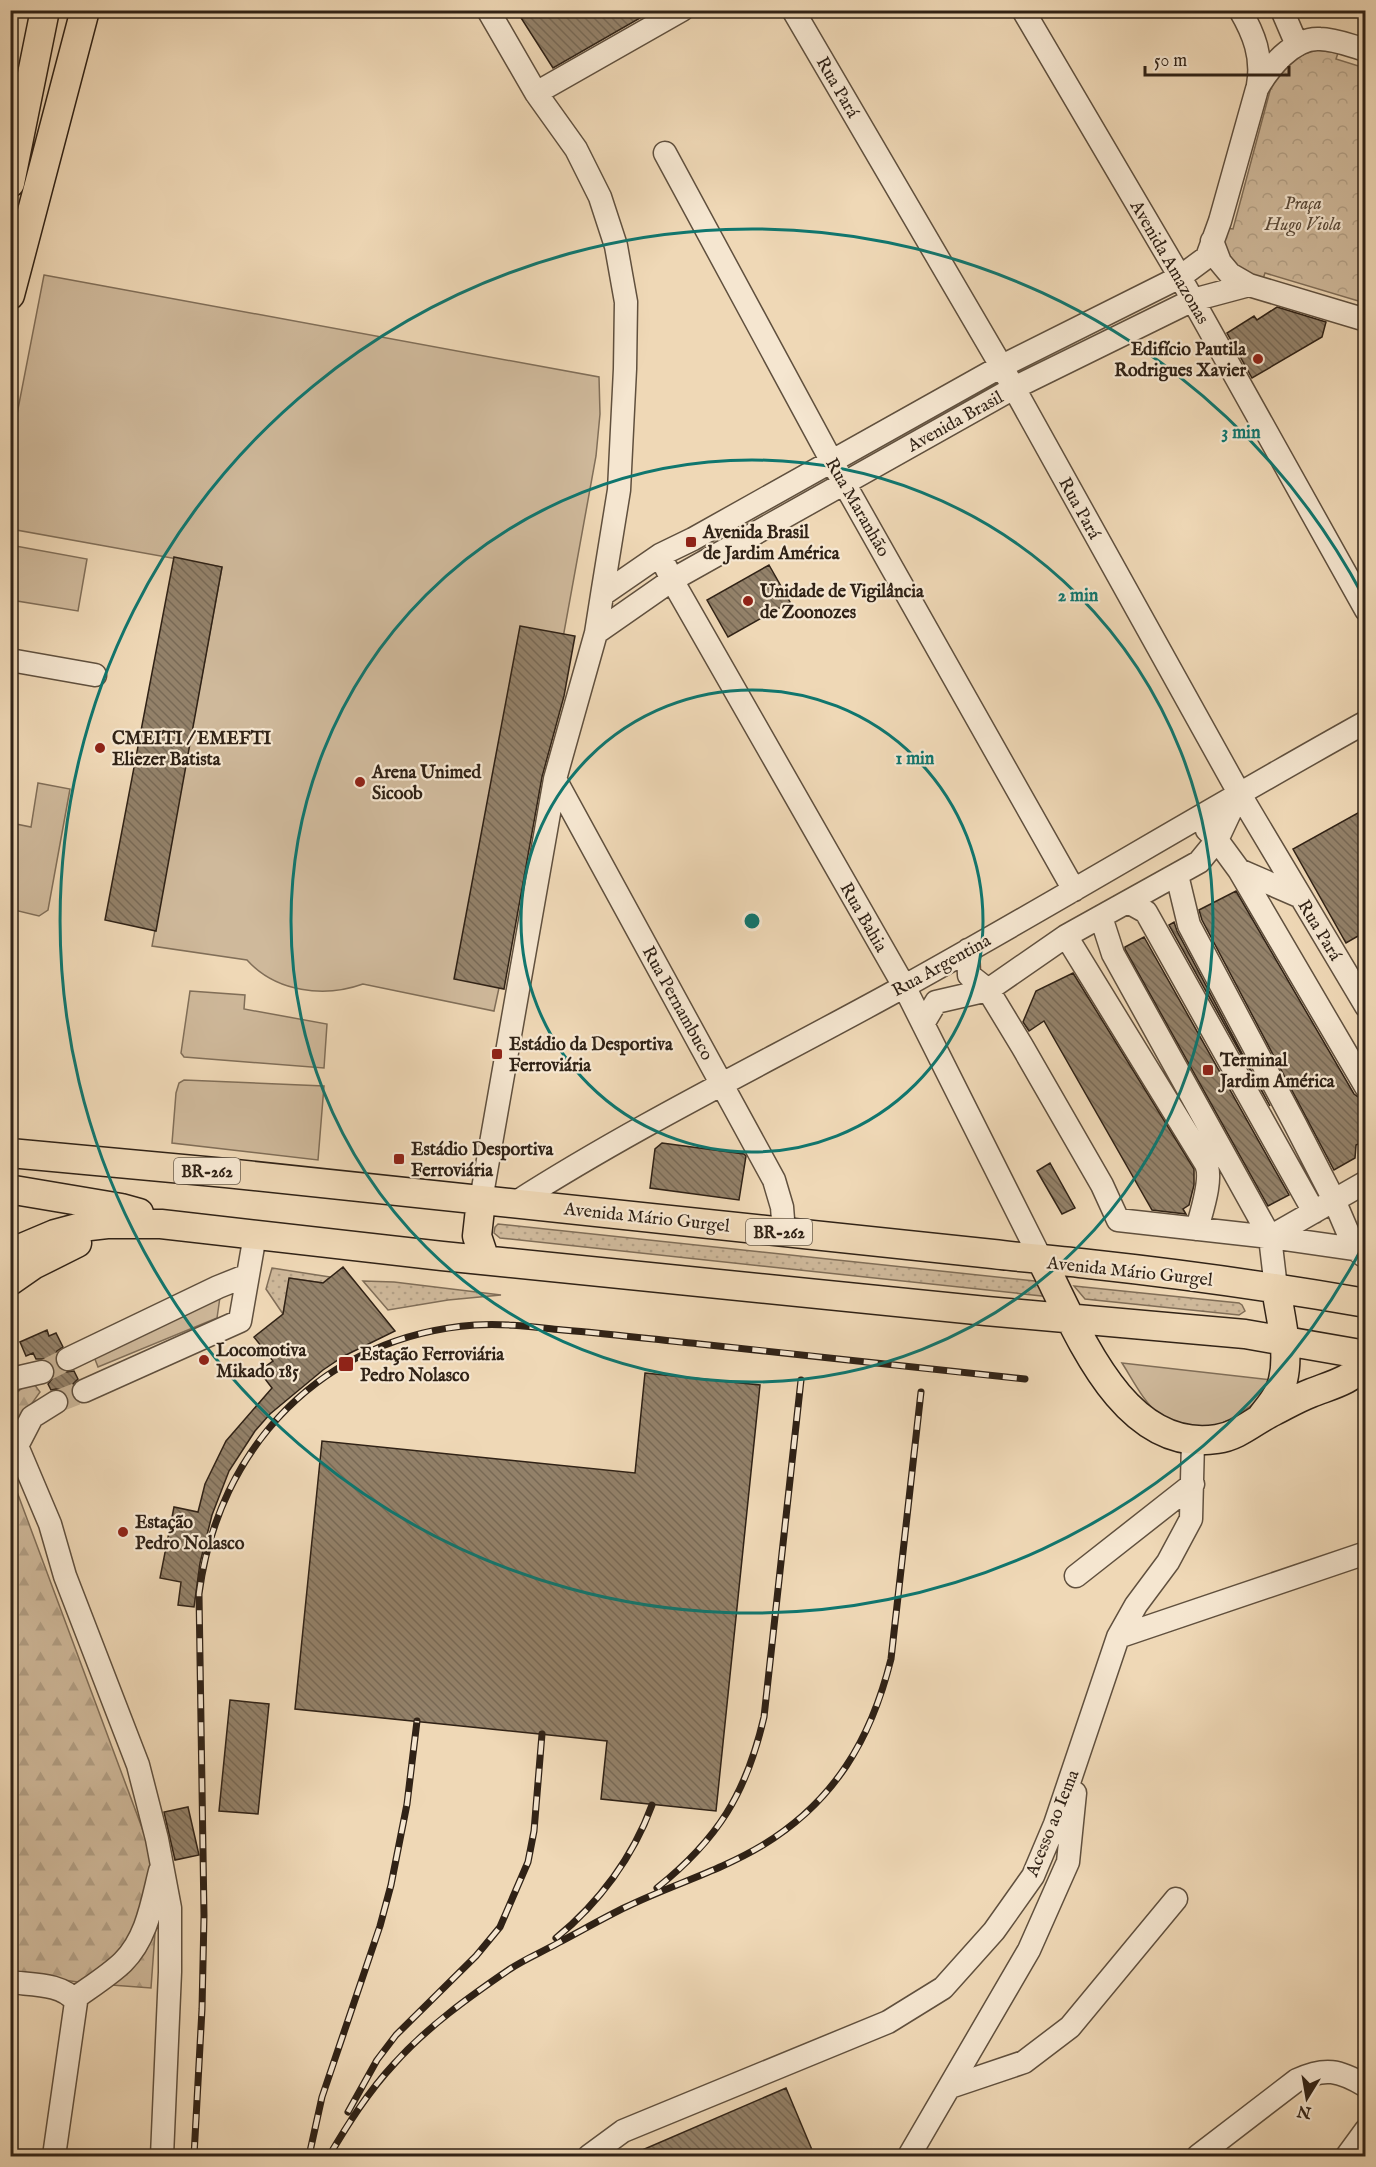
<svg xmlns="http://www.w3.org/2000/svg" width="1376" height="2167" font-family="'IM FELL English',serif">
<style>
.grass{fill:#cfb99b;stroke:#806e58;stroke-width:1.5}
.forest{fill:url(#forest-firs);stroke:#806e58;stroke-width:1.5}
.park{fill:url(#park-crowns);stroke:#806e58;stroke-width:1.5}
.garden{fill:url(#garden-dots);stroke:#806e58;stroke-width:1.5}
.building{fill:url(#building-back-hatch);stroke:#302216;stroke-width:1.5}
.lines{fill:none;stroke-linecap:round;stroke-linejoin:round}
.minor-tunnel{stroke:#c9b496;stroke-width:22;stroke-dasharray:22 11;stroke-linecap:butt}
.minor-casing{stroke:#60503e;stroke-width:25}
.major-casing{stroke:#302216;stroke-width:31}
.minor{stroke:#f5e6d0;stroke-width:22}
.major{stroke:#efd8b6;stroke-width:28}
.rail-casing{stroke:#302216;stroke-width:7}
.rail{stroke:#f5e6d0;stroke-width:4.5;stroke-dasharray:14;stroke-linecap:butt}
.ring{fill:none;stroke:#0f766e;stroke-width:3}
.poi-dot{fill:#8f2418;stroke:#f5e6d0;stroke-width:2}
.labels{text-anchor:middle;stroke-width:4.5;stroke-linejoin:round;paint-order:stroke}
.shield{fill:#f5e6d0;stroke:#6b5d4e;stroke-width:1.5}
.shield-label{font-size:16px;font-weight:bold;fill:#302216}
.street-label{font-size:18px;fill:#302216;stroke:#f5e6d0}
.park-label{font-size:18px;font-style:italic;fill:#584837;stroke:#f5e6d0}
.poi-label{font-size:18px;font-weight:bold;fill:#302216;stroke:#f5e6d0;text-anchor:start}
.centre{fill:#0f766e;stroke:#f5e6d0;stroke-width:3}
.ring-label{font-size:18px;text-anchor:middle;font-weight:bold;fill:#0f766e;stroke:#f5e6d0;stroke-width:4.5;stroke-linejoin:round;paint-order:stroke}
</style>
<defs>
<pattern id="forest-firs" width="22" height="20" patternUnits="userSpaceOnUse" patternTransform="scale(1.5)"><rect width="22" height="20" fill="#cfb99b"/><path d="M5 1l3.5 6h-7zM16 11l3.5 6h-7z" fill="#b29f85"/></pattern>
<pattern id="park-crowns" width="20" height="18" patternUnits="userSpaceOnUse" patternTransform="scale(1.5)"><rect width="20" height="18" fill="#cfb99b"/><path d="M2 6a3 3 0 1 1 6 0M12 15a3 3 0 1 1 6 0" fill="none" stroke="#b29f85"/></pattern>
<pattern id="garden-dots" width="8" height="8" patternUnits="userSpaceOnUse" patternTransform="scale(1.5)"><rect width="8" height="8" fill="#cfb99b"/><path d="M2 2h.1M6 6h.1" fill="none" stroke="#b29f85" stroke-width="1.8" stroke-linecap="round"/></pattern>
<pattern id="building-back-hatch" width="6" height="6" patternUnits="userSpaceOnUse" patternTransform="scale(1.5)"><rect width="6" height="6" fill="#938169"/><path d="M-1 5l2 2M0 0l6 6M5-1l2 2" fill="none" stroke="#786955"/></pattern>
</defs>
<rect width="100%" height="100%" fill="#efd8b6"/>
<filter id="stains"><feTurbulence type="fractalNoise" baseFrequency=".00333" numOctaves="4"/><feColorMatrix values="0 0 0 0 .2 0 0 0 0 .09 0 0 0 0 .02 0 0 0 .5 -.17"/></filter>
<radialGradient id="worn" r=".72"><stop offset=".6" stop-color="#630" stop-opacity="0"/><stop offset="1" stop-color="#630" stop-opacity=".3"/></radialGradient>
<path class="grass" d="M44,275L599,377L600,414L596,456L502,974L494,1011L363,984C324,998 276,992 247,960L152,946L222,567L11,529V445Z
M10,545L87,559L78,611L11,600Z
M38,783L70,789L48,910L39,916L10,909L11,823L31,827Z
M190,991L245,995L244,1009L327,1024L324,1068L184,1057L181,1053Z
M184,1080L324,1086L318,1160L172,1143L176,1093L179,1083Z
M220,1297L217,1318L98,1367L91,1349Z
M1122,1363L1272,1380V1390C1242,1412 1216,1438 1177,1423C1171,1420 1165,1419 1160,1415C1144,1403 1133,1380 1122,1363Z"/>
<path class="forest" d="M31,1380L40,1392L11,1433V1398Z
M10,1473L148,1844L155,1881L156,1919L151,1988L84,1983L11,1972Z"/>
<path class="park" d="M1317,50L1338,53L1336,59L1365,68V303L1265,273L1263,279L1236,270L1222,247L1226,228L1233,229L1271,87L1267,78L1304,54Z"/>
<path class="garden" d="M498,1224L1044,1282L1052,1297L500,1238L494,1233L495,1227Z
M272,1268L330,1277L323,1283L290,1278L283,1314L266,1289Z
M363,1281L394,1282L501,1295L448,1300L388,1310Z
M1074,1286L1239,1303L1242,1305L1245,1311L1239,1315L1085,1299Z"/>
<path class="building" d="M516,10H654L553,68Z
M1277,307L1326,322L1322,337L1252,378L1227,333L1254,316L1257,320Z
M174,557L222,567L156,931L105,920Z
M769,565L790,602L728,637L707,600Z
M520,626L575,636L564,696L542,777L504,989L454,979Z
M1365,809V932L1346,943L1293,849Z
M1236,891L1354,1094L1361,1099L1365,1108V1141L1356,1145L1355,1158L1334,1170L1202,920L1199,910Z
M1174,922L1177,931L1270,1106L1169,925Z
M1144,937L1289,1195L1268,1206L1125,949V947Z
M1073,973L1194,1169V1185L1189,1205L1183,1209L1186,1214L1152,1210L1044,1021L1029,1031L1023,1022L1036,991Z
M662,1143L744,1154L746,1156L739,1200L650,1188L655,1149Z
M1050,1163L1075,1208L1062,1214L1037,1171Z
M343,1267L395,1331L344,1356L323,1370L270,1414L255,1431L229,1471L212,1515L200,1563L194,1607L178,1605L181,1582L160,1578L174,1507L198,1512L205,1484L226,1441L272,1388L259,1371L273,1361L254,1337L283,1314L289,1278L323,1283Z
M47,1330L49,1336L56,1333L63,1347L57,1351L55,1357L56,1365L61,1370L66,1372L74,1371L78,1379L73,1384L71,1390L74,1399L69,1401L63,1390L56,1389L51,1390L48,1384L55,1375L52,1363L45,1359H36L33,1353L26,1356L20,1342Z
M645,1373L760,1385L716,1811L601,1799L607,1741L295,1709L322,1441L635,1473Z
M230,1700L269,1704L258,1814L219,1811Z
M188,1807L199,1855L175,1860L164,1812Z
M786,2088L815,2157H626Z"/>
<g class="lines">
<path class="minor-tunnel" d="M42,1372L68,1359
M56,1402L84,1391"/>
<defs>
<path id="minor" d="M793,10L1014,388L1239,793L1366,1006
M1023,10L1180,277L1366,610
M1240,10C1254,34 1263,57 1258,85
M1282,10L1297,45
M536,93L682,10
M665,153L831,460L1074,890
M1212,241L1220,262L1230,274L1249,285L1366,320
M660,555L672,580L904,986L1042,1261
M602,595L660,555L693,539L1000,367L1180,277L1207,257L1220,221L1257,89C1268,69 1293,37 1320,39C1335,39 1351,46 1366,50
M596,633L672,580L1014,388L1193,300L1249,285
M10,660L95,675
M555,779L774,1180L782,1207L784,1232
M1207,830L1217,840L1239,870L1366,1087
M1239,870L1301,897
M1177,875L1189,925L1295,1124L1334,1200L1355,1249L1364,1256
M1128,902L1146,912L1314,1212
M1101,917L1113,954L1270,1237L1276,1288
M1066,936L1206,1164C1213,1179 1201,1213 1197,1229
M968,950L969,975L988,990L1022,1046L1102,1185L1118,1220L1270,1237L1355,1249
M923,1024L936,1002L988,990L1066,936L1199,862L1217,840L1239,793
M481,1200L555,779L596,633L602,595L619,490L625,369L626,302L616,246L600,197L576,149L536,93L488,10
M515,1203C640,1123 775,1058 905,986C1060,900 1211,808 1366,722
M1270,1237L1366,1182
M68,1359L218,1287L248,1275
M10,1381L16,1378L42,1372
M84,1391L240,1321L255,1235
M56,1402L32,1417L17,1446L50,1524L65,1576L138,1765L157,1839L170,1908V1972L162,2156
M1076,1576L1193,1484
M1118,1637L1366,1553
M10,1982C31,1985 63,1983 76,2002L54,2156
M74,1999C89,1988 111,1974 123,1962C147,1938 152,1903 160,1871
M950,2087L1024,2062L1070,2027L1176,1899
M589,2156L623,2131L888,2022L943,1988L994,1931L1033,1876L1055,1824L1118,1637L1136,1605L1168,1562L1191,1519L1193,1442
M909,2156L1029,1950L1068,1862L1075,1793
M1198,2156L1297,2080C1325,2067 1339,2070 1366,2086
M1347,2156L1366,2130"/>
<path id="major" d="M10,183L45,10
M10,295L85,10
M10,1153L226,1173L993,1254C1025,1258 1057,1260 1089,1264C1181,1274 1274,1287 1366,1303
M14,1190L121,1208L139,1213
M481,1200L477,1236L485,1260
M10,1253L55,1234L81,1227L107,1224H161L442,1256L986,1311L1245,1334L1366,1355
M1042,1261C1077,1329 1122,1454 1217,1439C1239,1436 1255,1420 1274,1411C1286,1405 1298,1398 1311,1393C1331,1385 1351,1381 1366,1363
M10,1281L33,1265L77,1243
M1262,1416C1271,1405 1280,1394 1283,1380C1290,1351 1280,1316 1276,1288"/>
</defs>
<use href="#minor" class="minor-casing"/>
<use href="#major" class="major-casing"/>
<use href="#minor" class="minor"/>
<use href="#major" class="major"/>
<defs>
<path id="rail" d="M657,1888C718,1839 746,1794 764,1717L801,1380
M556,1938C599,1903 633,1857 652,1805
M348,2112L377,2060L396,2035L476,1956L500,1927L528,1862L534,1831L542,1734
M194,2156L202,2009L204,1916L199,1594C218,1446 324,1336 475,1325C505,1323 534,1327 563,1330C612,1334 660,1340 709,1345C814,1356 919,1368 1025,1379
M309,2156L322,2097L380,1926L391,1885L407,1804L417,1721
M329,2156C348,2124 368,2092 394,2064C427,2027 469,1997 510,1969C525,1959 542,1952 558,1943C581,1931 603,1918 626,1907C671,1885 720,1871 763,1845C835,1801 871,1739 891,1659L921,1392"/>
</defs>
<use href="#rail" class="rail-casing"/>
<use href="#rail" class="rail"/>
</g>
<g class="ring">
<circle cx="752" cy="921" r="231"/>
<circle cx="752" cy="921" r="461"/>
<path d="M1363 1246A692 692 0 1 1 1363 596"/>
</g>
<g class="poi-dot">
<circle cx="1258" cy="359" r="6"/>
<rect x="685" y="536" width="12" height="12" rx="3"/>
<circle cx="748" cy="601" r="6"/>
<circle cx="100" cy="748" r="6"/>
<circle cx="360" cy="782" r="6"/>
<rect x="491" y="1048" width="12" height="12" rx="3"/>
<rect x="1202" y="1064" width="12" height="12" rx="3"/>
<rect x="393" y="1153" width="12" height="12" rx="3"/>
<circle cx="204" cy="1360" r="6"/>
<rect x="338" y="1356" width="16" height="16" rx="3"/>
<circle cx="123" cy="1532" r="6"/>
</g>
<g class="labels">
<g class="shield">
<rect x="174" y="1158" width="66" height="26" rx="4.5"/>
<rect x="746" y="1219" width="66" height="26" rx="4.5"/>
</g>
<g class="shield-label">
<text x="207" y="1177">BR-262</text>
<text x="779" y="1238">BR-262</text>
</g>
<g class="street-label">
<text transform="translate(838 87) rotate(60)" y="6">Rua Pará</text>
<text transform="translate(1170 262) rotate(60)" y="6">Avenida Amazonas</text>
<text transform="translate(955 421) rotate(-29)" y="6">Avenida Brasil</text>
<text transform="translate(858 507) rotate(60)" y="6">Rua Maranhão</text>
<text transform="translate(1080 508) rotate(61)" y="6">Rua Pará</text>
<text transform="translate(864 917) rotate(60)" y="6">Rua Bahia</text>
<text transform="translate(1320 930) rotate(59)" y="6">Rua Pará</text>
<text transform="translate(941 965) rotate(-29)" y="6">Rua Argentina</text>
<text transform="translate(678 1003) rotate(61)" y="6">Rua Pernambuco</text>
<text transform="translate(647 1217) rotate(6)" y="6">Avenida Mário Gurgel</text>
<text transform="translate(1130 1271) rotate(6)" y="6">Avenida Mário Gurgel</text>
<text transform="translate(1052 1823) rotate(-68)" y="6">Acesso ao Iema</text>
</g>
<g class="park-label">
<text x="1303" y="209">Praça<tspan x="1303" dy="21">Hugo Viola</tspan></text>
</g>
<g class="poi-label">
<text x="1246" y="355" text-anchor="end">Edifício Pautila<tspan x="1246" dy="21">Rodrigues Xavier</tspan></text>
<text x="703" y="538">Avenida Brasil<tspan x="703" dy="21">de Jardim América</tspan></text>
<text x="760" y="597">Unidade de Vigilância<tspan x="760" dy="21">de Zoonozes</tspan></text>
<text x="112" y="744">CMEITI / EMEFTI<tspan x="112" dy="21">Eliezer Batista</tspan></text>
<text x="372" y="778">Arena Unimed<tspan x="372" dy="21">Sicoob</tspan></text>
<text x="509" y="1050">Estádio da Desportiva<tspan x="509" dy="21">Ferroviária</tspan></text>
<text x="1220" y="1066">Terminal<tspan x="1220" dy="21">Jardim América</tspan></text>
<text x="411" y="1155">Estádio Desportiva<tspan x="411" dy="21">Ferroviária</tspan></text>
<text x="216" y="1356">Locomotiva<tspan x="216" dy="21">Mikado 185</tspan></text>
<text x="360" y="1360">Estação Ferroviária<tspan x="360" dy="21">Pedro Nolasco</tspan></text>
<text x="135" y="1528">Estação<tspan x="135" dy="21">Pedro Nolasco</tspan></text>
</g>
</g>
<circle cx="752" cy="921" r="9" class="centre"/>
<g class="ring-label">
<text x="1241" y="438">3 min</text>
<text x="1078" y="601">2 min</text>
<text x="915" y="764">1 min</text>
</g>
<rect width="1376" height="2167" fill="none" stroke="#efd8b6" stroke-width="36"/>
<rect x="12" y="12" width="1352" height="2143" fill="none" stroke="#302216" stroke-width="3"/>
<rect x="18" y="18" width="1340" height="2131" fill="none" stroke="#302216" stroke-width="1.5"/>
<g transform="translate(1307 2098) rotate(191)" stroke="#f5e6d0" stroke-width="4.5" paint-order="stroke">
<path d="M0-4.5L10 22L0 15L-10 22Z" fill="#302216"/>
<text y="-9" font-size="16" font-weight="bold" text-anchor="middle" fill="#302216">N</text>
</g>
<path d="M1145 66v9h144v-9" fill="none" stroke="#302216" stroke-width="3"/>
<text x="1154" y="66" font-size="18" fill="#302216" stroke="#f5e6d0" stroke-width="4.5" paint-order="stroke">50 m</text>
<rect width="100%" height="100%" filter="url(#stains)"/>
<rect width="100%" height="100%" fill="url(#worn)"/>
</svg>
